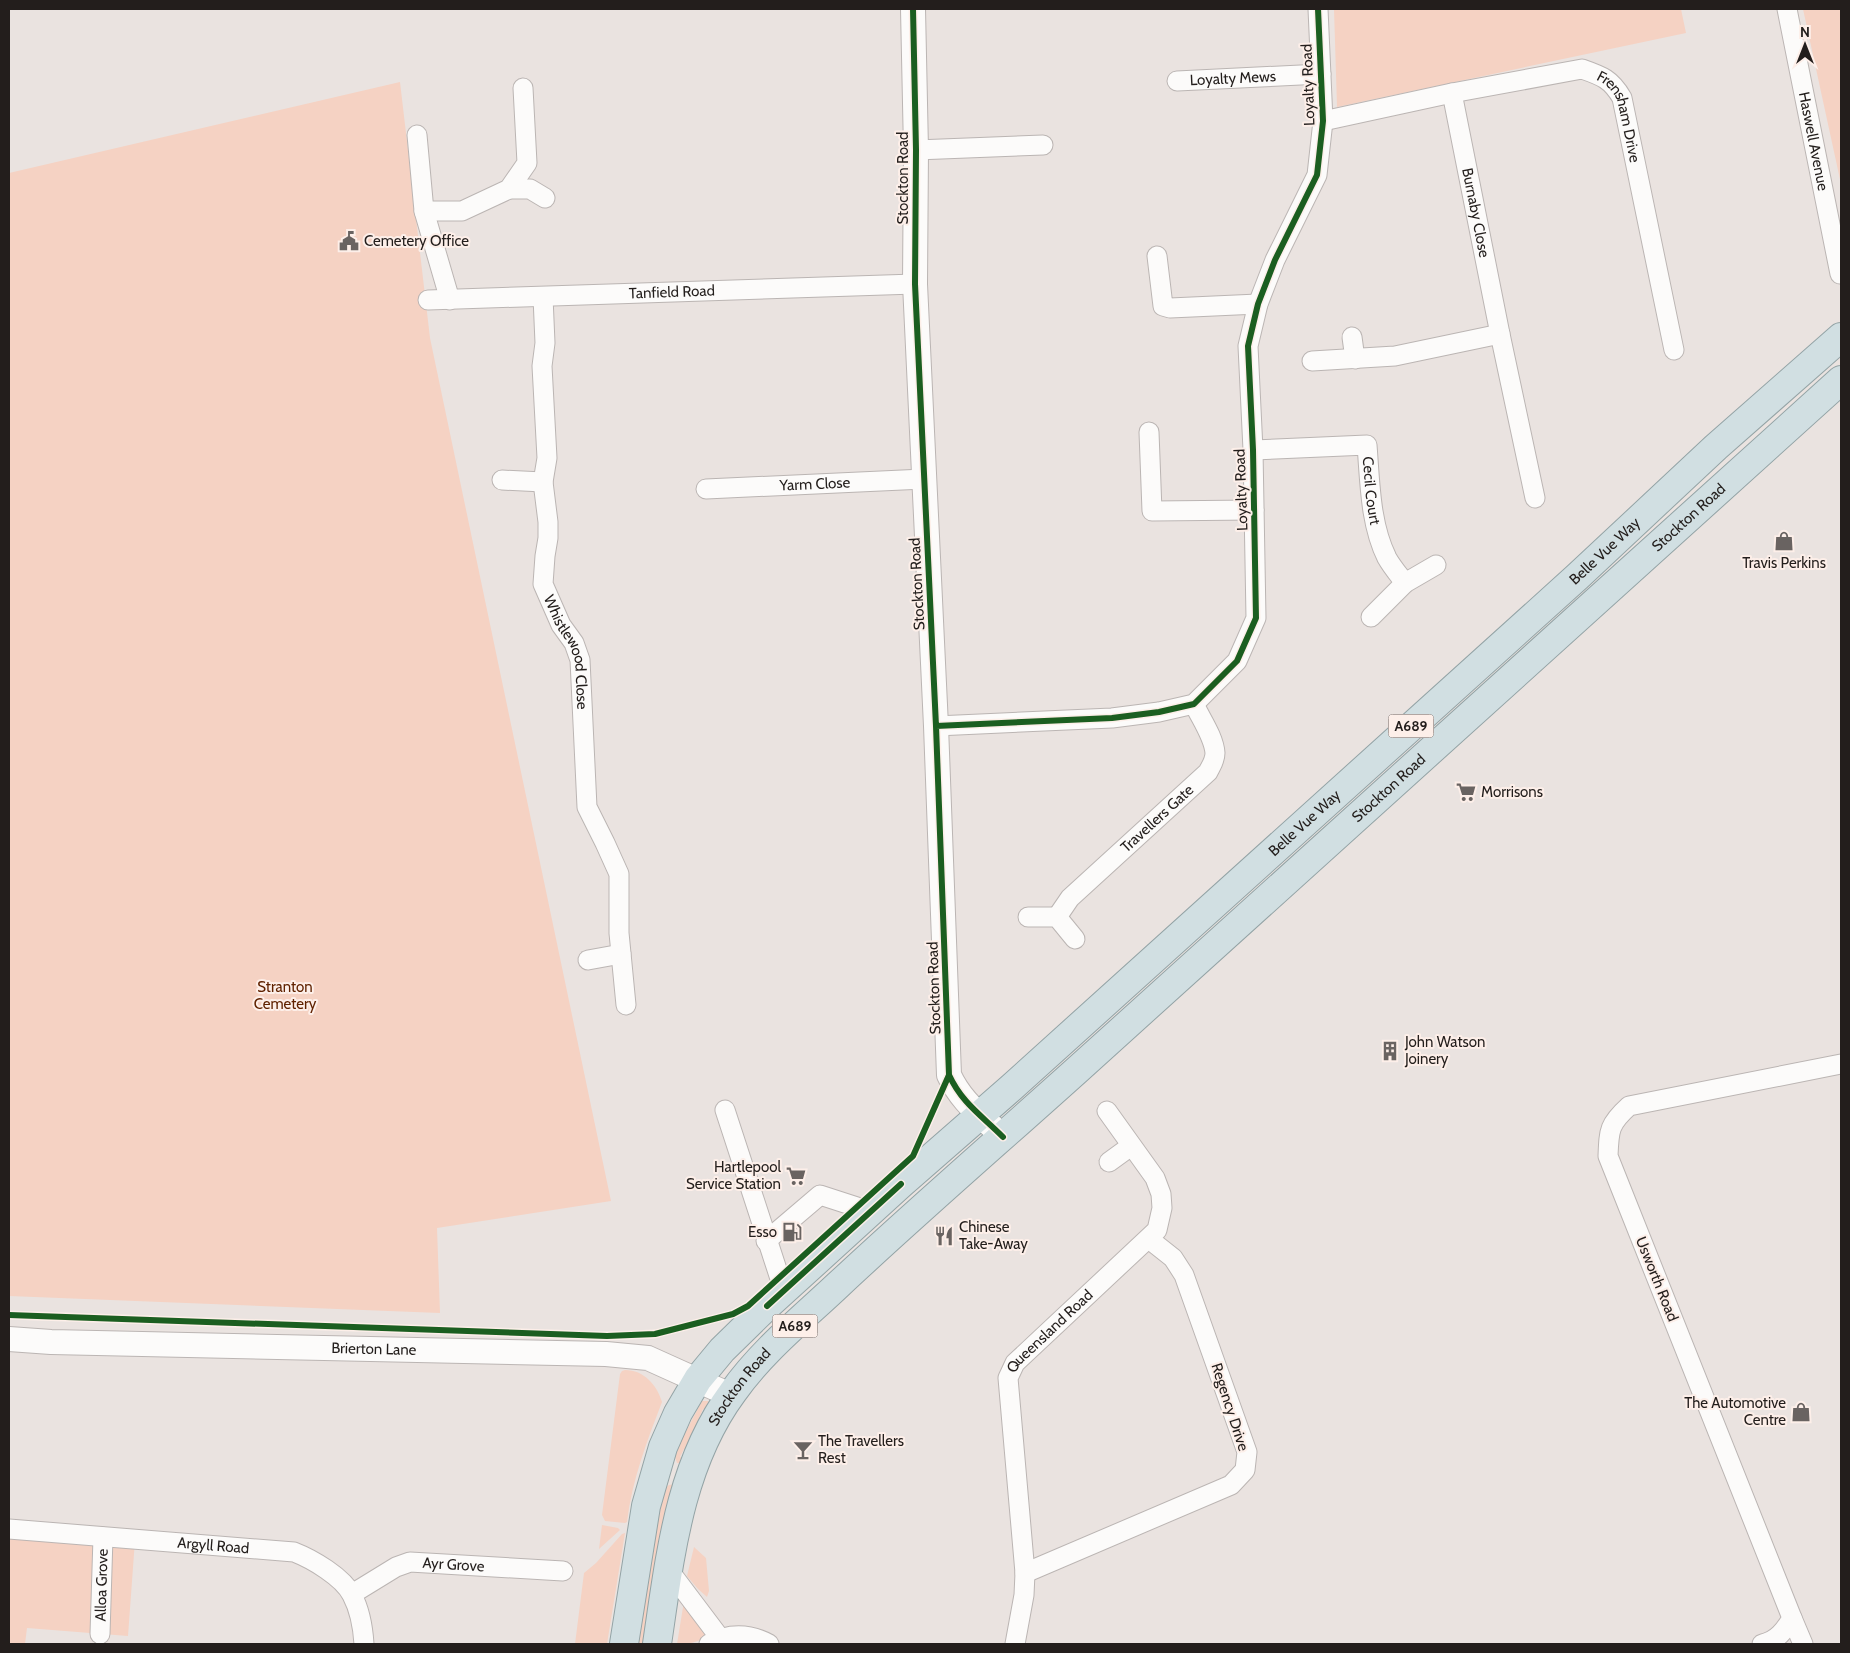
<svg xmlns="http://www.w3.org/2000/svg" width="1850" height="1653" font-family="Cabin,sans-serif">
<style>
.green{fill:#f5d2c3}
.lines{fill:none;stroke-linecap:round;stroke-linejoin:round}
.minor-casing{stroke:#bbb5b3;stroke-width:21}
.tertiary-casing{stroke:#bbb5b3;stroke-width:26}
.trunk-casing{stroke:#93a3a5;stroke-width:30}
.minor{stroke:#fcfbfa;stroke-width:19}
.tertiary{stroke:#fcfbfa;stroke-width:24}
.trunk{stroke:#d1dfe2;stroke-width:28}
.cycleway-casing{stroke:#fdefe9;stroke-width:9}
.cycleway{stroke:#1b5e20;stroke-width:6}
.labels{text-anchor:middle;stroke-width:4;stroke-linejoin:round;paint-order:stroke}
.shield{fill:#fdefe9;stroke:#645d5a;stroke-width:1}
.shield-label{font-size:14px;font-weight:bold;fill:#231e1c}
.street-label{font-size:15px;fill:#231e1c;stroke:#fdefe9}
.poi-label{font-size:15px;fill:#231e1c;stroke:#fdefe9;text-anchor:start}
.park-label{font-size:15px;fill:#602200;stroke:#fdefe9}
</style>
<rect width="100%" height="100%" fill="#eae3e0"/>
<path class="green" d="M1334,9H1681L1686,33L1337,107Z
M1803,9H1841V184Z
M400,82L430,338L611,1201L437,1228L440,1313L9,1296V173Z
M625,1370C644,1370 657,1385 662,1402C647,1441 632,1480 627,1522L625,1523L605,1521L602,1515L620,1374L622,1371Z
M702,1401H708L710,1404L708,1412L703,1409L699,1418L705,1420L689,1451L684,1449L680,1457L685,1459L682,1463H677L674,1454Z
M675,1484L648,1644H635L657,1514L663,1490L669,1485Z
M602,1525L618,1528L620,1530L599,1549Z
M9,1531L135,1540L128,1636L27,1628L25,1644H9Z
M625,1533L607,1644H575L584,1573L596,1563L622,1534Z
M694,1547L706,1558L709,1591L707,1597L698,1589L687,1576Z
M684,1601L716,1634C699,1640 696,1644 677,1644Z"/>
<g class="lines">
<defs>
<g id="minor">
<path id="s1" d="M1787,9L1840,274"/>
<path id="s2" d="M1177,81L1321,74"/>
<path id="s3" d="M1452,93L1500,334L1535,498"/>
<path id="s4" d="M1323,121L1452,93L1582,69C1602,76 1611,79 1622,98L1674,350"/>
<path d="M417,135L424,211L450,300"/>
<path d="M916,150L1043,145"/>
<path d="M509,189H530L545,198"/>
<path d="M424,211H462L509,189L527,163L523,88"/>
<path d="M1157,256L1163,306L1170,308L1258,304"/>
<path id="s5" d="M543,297L545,343L542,366L547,458L543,482L548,522V538L545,556L543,584L561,625L574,643L580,660L587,807L605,843L619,874V933L626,1005"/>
<path id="s6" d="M428,300L915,284"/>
<path d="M1352,337L1355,359"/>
<path d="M1312,361L1395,356L1500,334"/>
<path d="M1149,432L1152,511L1254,510"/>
<path id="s7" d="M1253,450L1367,445C1370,482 1370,524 1387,558C1392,567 1399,575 1405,583"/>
<path d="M502,480L543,482"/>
<path id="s8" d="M706,489L924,479"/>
<path d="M1371,617L1405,583L1436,565"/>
<path d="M936,726L1112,718L1159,712L1194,704L1237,661L1256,618L1253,450L1248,346L1258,304L1275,260L1317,175L1323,121L1318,9"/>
<path d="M1028,917H1057L1075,939"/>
<path id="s9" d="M1057,917L1070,898L1208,772C1211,766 1215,761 1215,753C1214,737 1201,719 1194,704"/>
<path d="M588,960L621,954"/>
<path d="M725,1110L784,1291"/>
<path d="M1109,1162L1131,1146"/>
<path d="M766,1241L820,1195L857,1207L873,1210"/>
<path id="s10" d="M9,1529L294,1552C312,1559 343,1577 352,1595C360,1610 363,1628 364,1644"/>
<path d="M668,1569L720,1638"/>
<path d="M1025,1573L1231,1485L1245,1470L1247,1452L1184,1275L1173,1258L1149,1239"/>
<path id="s11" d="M352,1594L396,1567L410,1562L563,1571"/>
<path d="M1792,1618L1803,1644"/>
<path id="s12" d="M100,1634L103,1537"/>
<path d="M709,1644C728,1633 749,1633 769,1644"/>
<path id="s13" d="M1015,1644L1024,1595L1025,1573L1008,1378L1015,1363L1157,1230L1162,1208L1161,1194L1155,1178L1107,1111"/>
<path d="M1762,1644C1777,1641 1785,1630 1792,1618L1608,1156C1609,1130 1609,1124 1629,1106L1841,1064"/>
</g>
<g id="tertiary">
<path d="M913,9L916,150L915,284L936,726L949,1075C962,1103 981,1115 1003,1137"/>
<path id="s14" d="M9,1339L51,1342L606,1354L648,1358L730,1395"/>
</g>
<g id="trunk">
<path id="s15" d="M624,1644L646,1506L663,1447L678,1413L698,1379L722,1350L767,1306L901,1184L1012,1087L1577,577L1716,447L1841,337"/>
<path id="s16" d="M657,1644C670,1557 679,1465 733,1392C762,1351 802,1319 838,1285C916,1212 997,1142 1076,1071C1331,840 1586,610 1841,380"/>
</g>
</defs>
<use href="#minor" class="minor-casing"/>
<use href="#tertiary" class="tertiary-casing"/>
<use href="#trunk" class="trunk-casing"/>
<use href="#minor" class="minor"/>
<use href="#tertiary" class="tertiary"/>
<use href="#trunk" class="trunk"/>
<defs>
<path id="cycleway" d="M913,9L916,150L915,284L936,726L949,1075C962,1103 981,1115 1003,1137
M936,726L1112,718L1159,712L1194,704L1237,661L1256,618L1253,450L1248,346L1258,304L1275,260L1317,175L1323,121L1318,9
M767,1306L901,1184
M9,1315L607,1336L655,1334L733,1314L748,1306L913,1156L949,1075"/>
</defs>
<use href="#cycleway" class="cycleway-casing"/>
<use href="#cycleway" class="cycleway"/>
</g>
<defs>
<symbol id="civic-bare" viewBox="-9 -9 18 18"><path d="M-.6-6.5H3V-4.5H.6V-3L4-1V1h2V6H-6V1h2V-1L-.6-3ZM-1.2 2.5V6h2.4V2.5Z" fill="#696361" stroke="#fdefe9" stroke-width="2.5" paint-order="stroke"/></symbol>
<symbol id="shop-bare" viewBox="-9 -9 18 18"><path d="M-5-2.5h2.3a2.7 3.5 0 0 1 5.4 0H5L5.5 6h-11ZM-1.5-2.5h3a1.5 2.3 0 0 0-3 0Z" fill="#696361" stroke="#fdefe9" stroke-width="2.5" paint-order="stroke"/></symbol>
<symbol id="supermarket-bare" viewBox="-9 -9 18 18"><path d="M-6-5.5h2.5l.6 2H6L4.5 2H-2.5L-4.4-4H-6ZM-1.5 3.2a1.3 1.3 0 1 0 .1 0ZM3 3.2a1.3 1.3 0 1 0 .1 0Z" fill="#696361" stroke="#fdefe9" stroke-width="2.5" paint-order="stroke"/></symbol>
<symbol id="building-bare" viewBox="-9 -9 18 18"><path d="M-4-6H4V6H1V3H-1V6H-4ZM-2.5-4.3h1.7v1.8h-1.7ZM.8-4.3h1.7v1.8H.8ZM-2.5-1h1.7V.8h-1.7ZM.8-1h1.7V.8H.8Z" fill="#696361" stroke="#fdefe9" stroke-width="2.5" paint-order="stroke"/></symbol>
<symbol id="fuel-bare" viewBox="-9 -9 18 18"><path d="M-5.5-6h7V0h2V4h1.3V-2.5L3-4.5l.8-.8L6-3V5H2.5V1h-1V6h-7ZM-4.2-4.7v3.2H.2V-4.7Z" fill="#696361" stroke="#fdefe9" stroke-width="2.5" paint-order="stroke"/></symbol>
<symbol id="restaurant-bare" viewBox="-9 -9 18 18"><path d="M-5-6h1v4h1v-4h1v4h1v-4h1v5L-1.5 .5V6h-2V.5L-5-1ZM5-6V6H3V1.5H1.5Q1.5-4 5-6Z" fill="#696361" stroke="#fdefe9" stroke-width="2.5" paint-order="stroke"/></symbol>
<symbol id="bar-bare" viewBox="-9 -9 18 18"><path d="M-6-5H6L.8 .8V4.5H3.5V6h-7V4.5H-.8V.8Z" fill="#696361" stroke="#fdefe9" stroke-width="2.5" paint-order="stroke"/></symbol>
</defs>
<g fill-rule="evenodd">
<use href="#civic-bare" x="335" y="227" width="28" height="28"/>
<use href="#shop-bare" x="1770" y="527" width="28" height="28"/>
<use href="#supermarket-bare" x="1452" y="778" width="28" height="28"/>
<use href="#building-bare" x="1376" y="1037" width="28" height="28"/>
<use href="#supermarket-bare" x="782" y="1162" width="28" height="28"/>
<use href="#fuel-bare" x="778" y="1218" width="28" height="28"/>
<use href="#restaurant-bare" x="930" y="1222" width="28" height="28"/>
<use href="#shop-bare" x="1787" y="1398" width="28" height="28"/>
<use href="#bar-bare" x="789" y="1436" width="28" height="28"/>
</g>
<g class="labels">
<g class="shield">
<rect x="1388.5" y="714.5" width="45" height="23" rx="4"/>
<rect x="772.5" y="1314.5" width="45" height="23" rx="4"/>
</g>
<g class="shield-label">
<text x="1411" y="731">A689</text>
<text x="795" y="1331">A689</text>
</g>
<g class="street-label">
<text dy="5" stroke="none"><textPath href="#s2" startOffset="56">Loyalty Mews</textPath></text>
<text transform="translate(1308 85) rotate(-92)" y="5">Loyalty Road</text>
<text dy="5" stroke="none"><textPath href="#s4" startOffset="331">Frensham Drive</textPath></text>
<text dy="5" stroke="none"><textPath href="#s1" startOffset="135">Haswell Avenue</textPath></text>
<text transform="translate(903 178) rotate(-90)" y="5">Stockton Road</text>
<text dy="5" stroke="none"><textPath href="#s3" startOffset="122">Burnaby Close</textPath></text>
<text dy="5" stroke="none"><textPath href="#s6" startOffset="244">Tanfield Road</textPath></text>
<text dy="5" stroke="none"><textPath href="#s8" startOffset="109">Yarm Close</textPath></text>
<text transform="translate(1241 490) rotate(-92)" y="5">Loyalty Road</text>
<text dy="5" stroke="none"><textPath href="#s7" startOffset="160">Cecil Court</textPath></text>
<text dy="5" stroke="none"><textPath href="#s16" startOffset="1562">Stockton Road</textPath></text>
<text dy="5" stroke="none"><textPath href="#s15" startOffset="1506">Belle Vue Way</textPath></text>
<text transform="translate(917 584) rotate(-93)" y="5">Stockton Road</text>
<text dy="5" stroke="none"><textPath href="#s5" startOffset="362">Whistlewood Close</textPath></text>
<text dy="5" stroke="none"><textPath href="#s16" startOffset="1158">Stockton Road</textPath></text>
<text dy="5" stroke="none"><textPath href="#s9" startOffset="141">Travellers Gate</textPath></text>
<text dy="5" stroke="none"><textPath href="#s15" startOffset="1101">Belle Vue Way</textPath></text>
<text transform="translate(934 988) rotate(-92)" y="5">Stockton Road</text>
<text transform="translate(1657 1279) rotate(68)" y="5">Usworth Road</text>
<text dy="5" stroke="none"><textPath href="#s13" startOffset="331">Queensland Road</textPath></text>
<text dy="5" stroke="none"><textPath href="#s14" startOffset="365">Brierton Lane</textPath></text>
<text dy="5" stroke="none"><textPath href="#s16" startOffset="274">Stockton Road</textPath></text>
<text transform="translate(1230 1407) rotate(72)" y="5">Regency Drive</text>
<text dy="5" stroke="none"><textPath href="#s10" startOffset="205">Argyll Road</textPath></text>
<text dy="5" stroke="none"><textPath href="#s11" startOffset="110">Ayr Grove</textPath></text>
<text dy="5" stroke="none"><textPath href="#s12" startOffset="49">Alloa Grove</textPath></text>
</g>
<g class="poi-label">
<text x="364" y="246">Cemetery Office</text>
<text x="1784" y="568" text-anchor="middle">Travis Perkins</text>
<text x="1481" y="797">Morrisons</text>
<text x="1405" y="1047">John Watson<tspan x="1405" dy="17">Joinery</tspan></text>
<text x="781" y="1172" text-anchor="end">Hartlepool<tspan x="781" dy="17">Service Station</tspan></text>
<text x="959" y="1232">Chinese<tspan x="959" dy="17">Take-Away</tspan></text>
<text x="777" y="1237" text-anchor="end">Esso</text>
<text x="1786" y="1408" text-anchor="end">The Automotive<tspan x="1786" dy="17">Centre</tspan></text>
<text x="818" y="1446">The Travellers<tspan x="818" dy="17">Rest</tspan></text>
</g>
<g class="park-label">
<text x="285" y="992">Stranton<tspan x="285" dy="17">Cemetery</tspan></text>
</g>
</g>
<rect width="1850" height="1653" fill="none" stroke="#231e1c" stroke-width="20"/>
<g transform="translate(1805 45)" stroke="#fdefe9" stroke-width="4" paint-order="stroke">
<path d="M0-4L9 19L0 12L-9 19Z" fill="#231e1c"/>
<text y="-8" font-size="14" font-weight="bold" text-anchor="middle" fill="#231e1c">N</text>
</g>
</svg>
